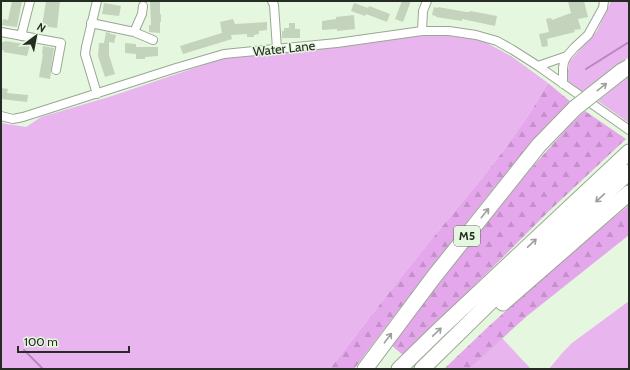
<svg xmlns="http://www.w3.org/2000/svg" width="630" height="370" font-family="Cabin,sans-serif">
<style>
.grass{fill:#e8b5ee}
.forest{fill:url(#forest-firs)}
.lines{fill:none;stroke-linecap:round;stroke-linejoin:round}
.stream{stroke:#be82c5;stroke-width:2}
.building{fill:#c3d3bc}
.street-casing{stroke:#98a891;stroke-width:10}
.highway-casing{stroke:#98a891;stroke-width:17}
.street{stroke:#fff;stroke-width:8}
.highway{stroke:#fff;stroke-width:15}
.highway-bridge-casing{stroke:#98a891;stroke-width:17;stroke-linecap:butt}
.highway-bridge{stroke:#fff;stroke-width:15}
.oneway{stroke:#9da09c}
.labels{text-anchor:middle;stroke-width:3;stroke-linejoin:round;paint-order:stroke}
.shield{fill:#e5f7de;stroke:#5f695a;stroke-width:1}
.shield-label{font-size:12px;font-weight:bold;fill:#252c22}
.street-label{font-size:13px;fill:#252c22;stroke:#e5f7de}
</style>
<defs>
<pattern id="forest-firs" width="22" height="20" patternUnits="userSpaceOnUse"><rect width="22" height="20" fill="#e5a7ec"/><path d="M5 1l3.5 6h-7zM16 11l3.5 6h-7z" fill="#c490ca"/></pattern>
</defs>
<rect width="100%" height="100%" fill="#e5f7de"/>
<path class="grass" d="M611,1H629V57L582,92L566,80L570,61L597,31Z
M433,34L459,37L483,41L511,56L548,83C516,140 472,190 431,240C396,283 363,326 330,369H1V123L26,127L41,117L112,96L221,59L276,52L339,47L364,44L401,36Z
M629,76V123L598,101Z
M629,301V369H549L563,352L572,343Z
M502,338L531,369H469Z"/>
<path class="forest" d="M548,83L571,102C539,130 513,165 486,198C441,254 397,312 354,369H330C363,326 396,283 431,240C472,190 516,140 548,83Z
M585,111L626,139L548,212L404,356L390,344L526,174L570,125Z
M629,205V235L527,316L469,369H444L489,326L563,260Z"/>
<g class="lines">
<path class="stream" d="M628,1L629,4
M586,69L629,42
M24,350L43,369"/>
</g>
<path class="building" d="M12,1H22L17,27L2,25L3,19L8,20Z
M46,1H60L57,28L42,26Z
M150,1H160V14H161V22H160V33L149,32V25H151Z
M402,1H411L403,22L395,19Z
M568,1H584L588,17L578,19L581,29L574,30L575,32L547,39L548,46L542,47L539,34L549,32L546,19L551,18L552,20L571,13Z
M104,3L121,6L119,16L102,14Z
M354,3L368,8L369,6L390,14L387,22L366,14L365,16L351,11Z
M434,7L438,8V7L466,12H470V11L497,16L495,26L462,19V21L436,17V16L432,15Z
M354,15L355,29L337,31V29L322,30V21L336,19V17Z
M233,19L235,24L267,22V30L259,31V34L254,35V37H247V34L231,35L232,39L183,54L180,46L222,33L220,22Z
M289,23H295V29H300V38H282V31H284V28H289Z
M106,32L110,33V34L116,35L114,43L109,42V55L115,74L105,77L98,56L99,43H104Z
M5,41L30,45L27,56L3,52L4,50H1V42H5Z
M125,43L136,44V47H158V56L145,57V59H136V54L125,53Z
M43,46L54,48L51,69V73L50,79L39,77L43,54H42Z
M1,88L8,89L7,93L28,95L27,102L1,99Z"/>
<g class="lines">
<defs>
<path id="street" d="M97,1L86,47L85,54L97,94
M272,1L274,5L277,49
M91,23L134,32L153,40
M422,31L423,11L427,1
M1,32L61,43L56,70
M134,32L142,14L143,6
M21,36L30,1
M538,66L567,56
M563,84V68L564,62L567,56L574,48L588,35L603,8L604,1
M1,116L13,119L23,117L176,68L224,54L337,43L422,31H449L476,35L497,41L513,50L538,66L629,130"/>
<path id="highway" d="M503,303L629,193
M365,369L433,278L539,145L575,108
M399,369L440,329L629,152
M422,369L527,266L629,172"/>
</defs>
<use href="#street" class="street-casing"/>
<use href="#highway" class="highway-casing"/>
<use href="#street" class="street"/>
<use href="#highway" class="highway"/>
<defs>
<path id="highway-bridge" d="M575,108L622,71L629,67"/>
</defs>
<use href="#highway-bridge" class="highway-bridge-casing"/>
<use href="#highway-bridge" class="highway-bridge"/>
</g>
<defs><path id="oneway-shaft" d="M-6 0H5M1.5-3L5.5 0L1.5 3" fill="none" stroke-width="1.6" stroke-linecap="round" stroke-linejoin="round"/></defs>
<g class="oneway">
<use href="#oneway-shaft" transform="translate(602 87) rotate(-38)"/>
<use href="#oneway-shaft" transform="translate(600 198) rotate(137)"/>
<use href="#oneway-shaft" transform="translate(485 213) rotate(-51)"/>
<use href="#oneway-shaft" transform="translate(532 243) rotate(-43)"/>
<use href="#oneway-shaft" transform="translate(437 332) rotate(-44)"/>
<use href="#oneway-shaft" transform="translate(388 338) rotate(-53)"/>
</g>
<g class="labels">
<rect class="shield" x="454" y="226" width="26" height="20" rx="3"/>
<g class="shield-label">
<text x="467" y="240">M5</text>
</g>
<g class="street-label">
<text transform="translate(284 48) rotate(-6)" y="5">Water Lane</text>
</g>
</g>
<rect width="630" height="370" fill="none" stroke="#252c22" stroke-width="4"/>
<g transform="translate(36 36) rotate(32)" stroke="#e5f7de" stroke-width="3" paint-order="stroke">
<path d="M0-3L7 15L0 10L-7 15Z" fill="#252c22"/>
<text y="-6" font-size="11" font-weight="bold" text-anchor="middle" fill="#252c22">N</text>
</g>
<path d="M18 346v6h111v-6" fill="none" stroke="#252c22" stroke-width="2"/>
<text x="24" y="346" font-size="12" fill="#252c22" stroke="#e5f7de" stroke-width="3" paint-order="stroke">100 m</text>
</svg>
